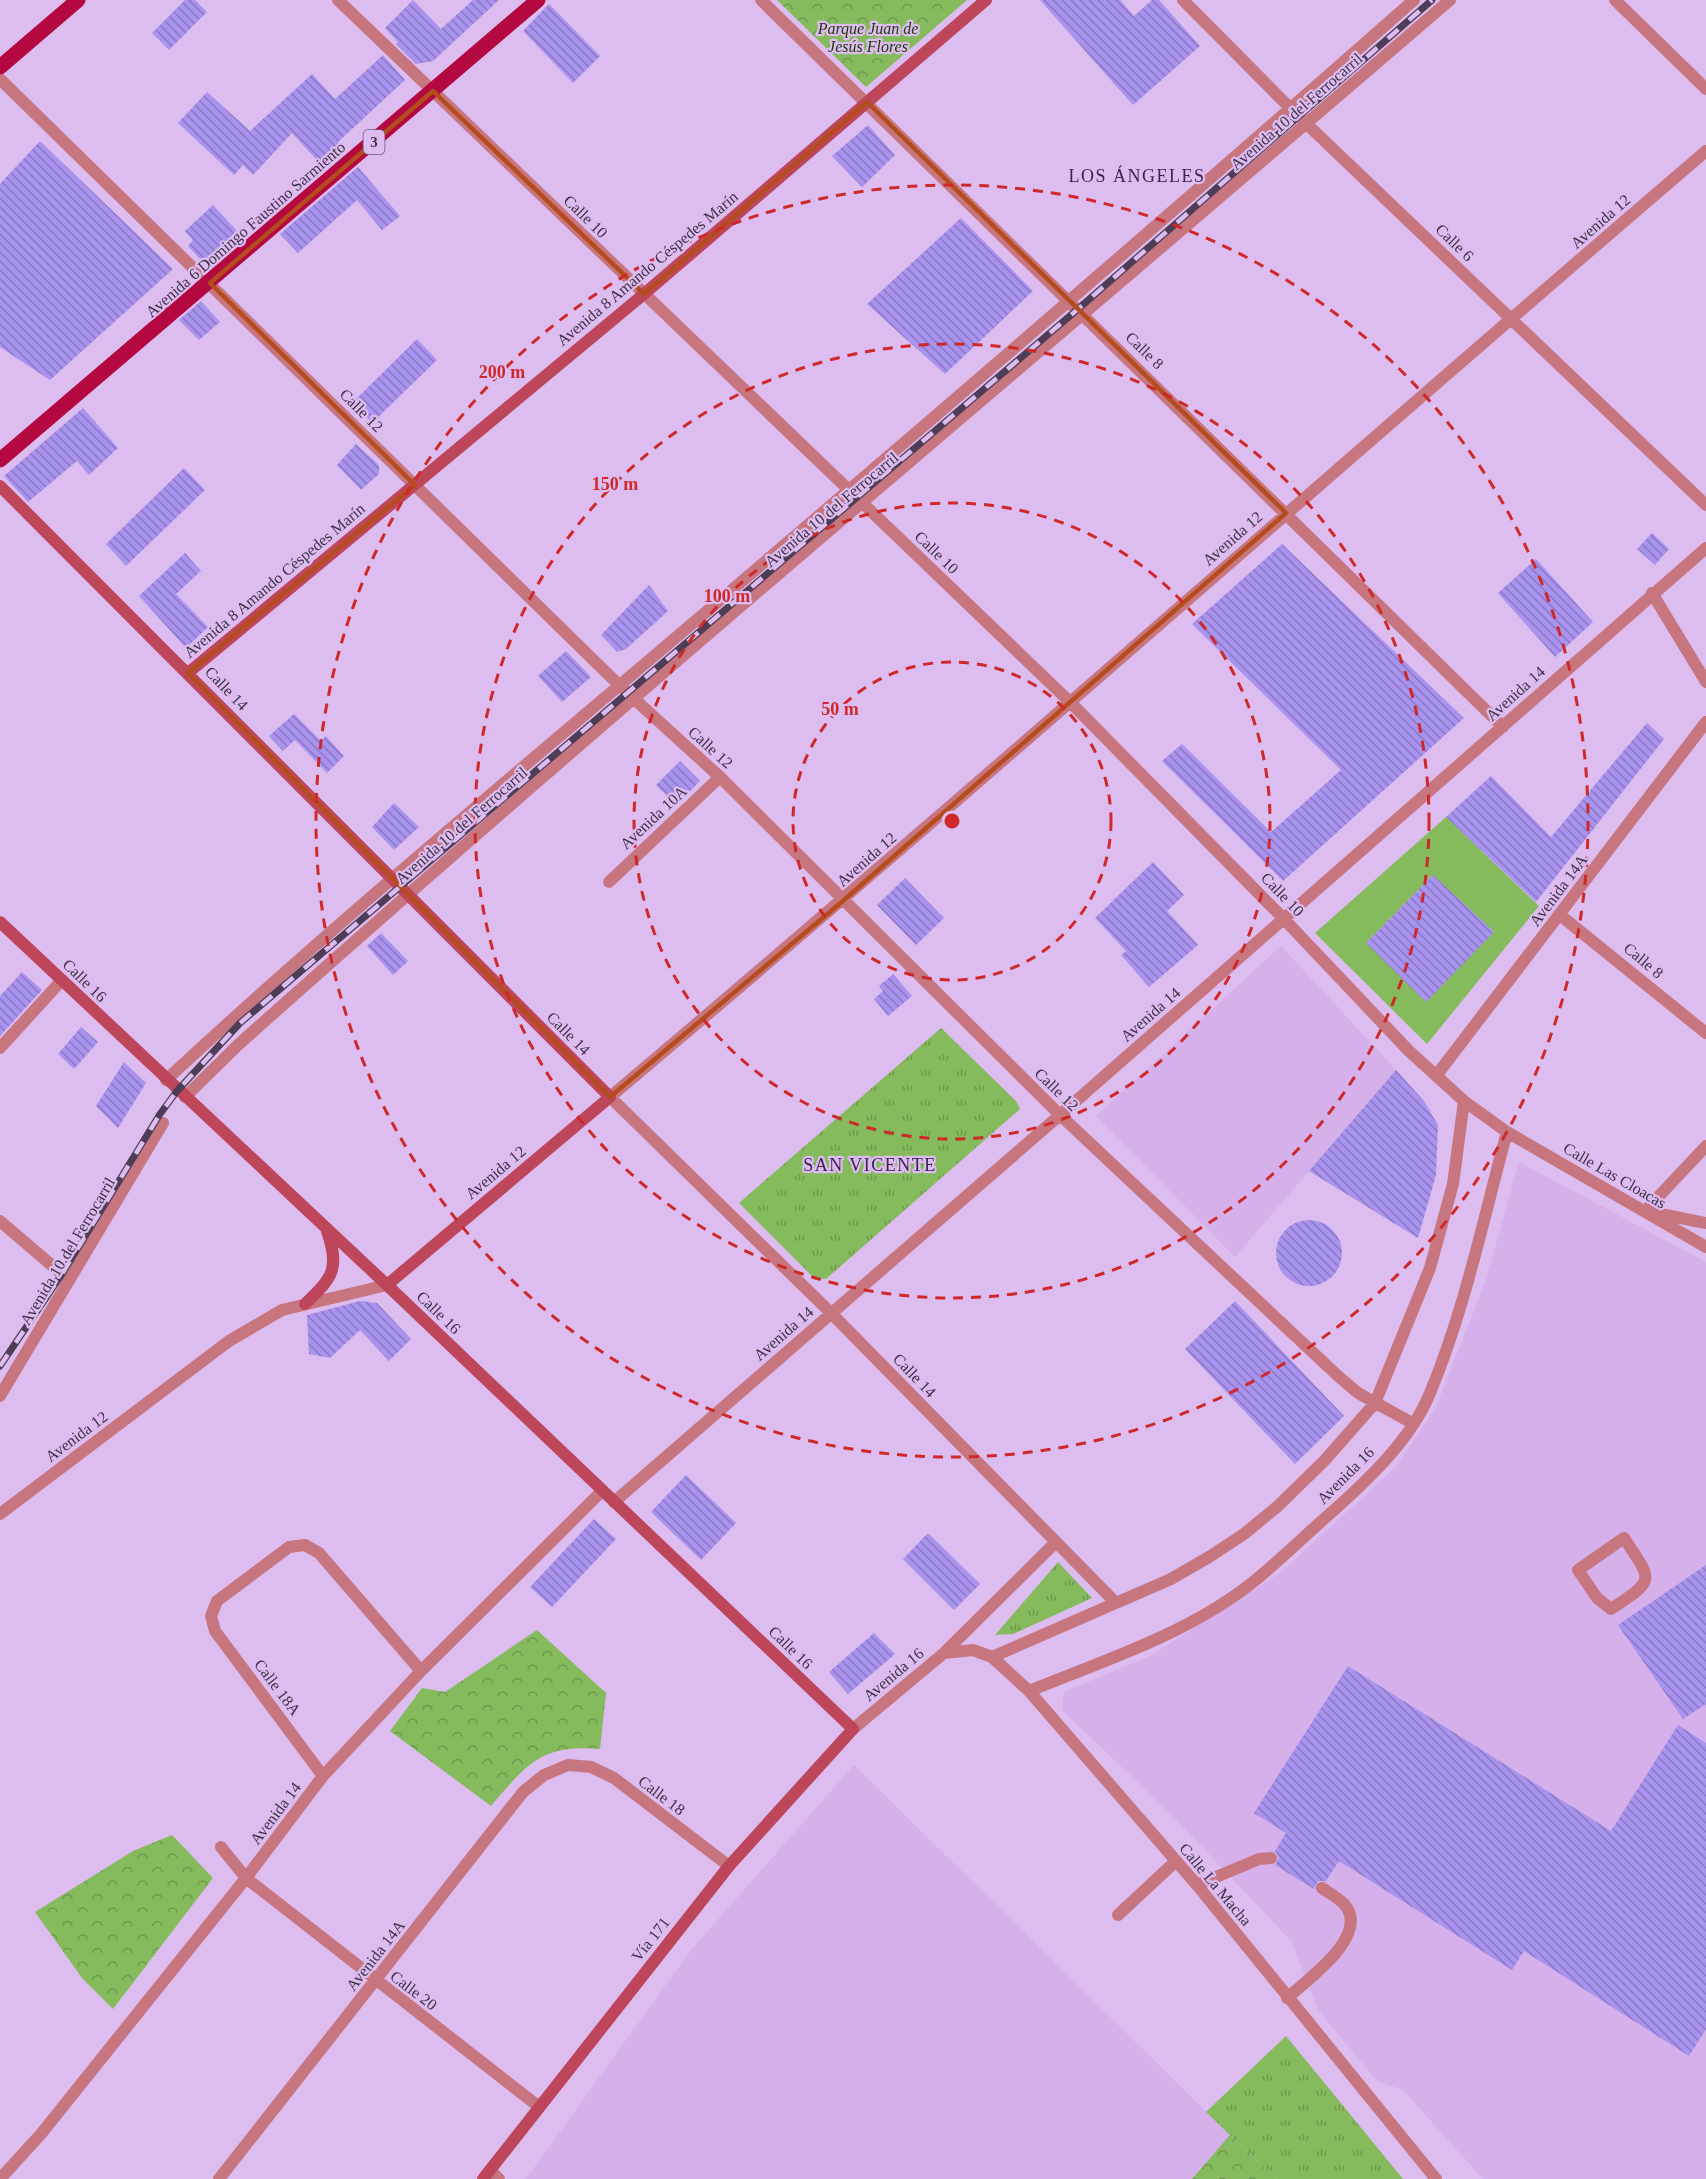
<svg xmlns="http://www.w3.org/2000/svg" width="1706" height="2179" font-family="Georgia,serif">
<style>
.built{fill:#d5b0ea}
.grass{fill:url(#grass-tufts)}
.park{fill:url(#park-crowns)}
.garden{fill:#85ba5d;fill-rule:evenodd}
.building{fill:url(#building-back-hatch)}
.lines{fill:none;stroke-linecap:round;stroke-linejoin:round}
.lane{stroke:#c7767f;stroke-width:12}
.street{stroke:#c7767f;stroke-width:12}
.secondary{stroke:#bd465a;stroke-width:12}
.primary{stroke:#b30940;stroke-width:15}
.rail-casing{stroke:#4d3d56;stroke-width:7}
.rail{stroke:#ddbcf0;stroke-width:4.5;stroke-dasharray:14;stroke-linecap:butt}
.marked{fill:none;stroke:#b54c1d;stroke-width:4.5;stroke-linejoin:round}
.ring{fill:none;stroke:#ce2829;stroke-width:3;stroke-dasharray:10 8}
.labels{text-anchor:middle;stroke-width:4.5;stroke-linejoin:round;paint-order:stroke}
.shield{fill:#ddbcf0;stroke:#6d5978;stroke-width:1.5}
.shield-label{font-size:15px;font-weight:bold;fill:#3d2f44}
.park-label{font-size:16px;font-style:italic;fill:#213a0a;stroke:#ddbcf0}
.street-label{font-size:16px;fill:#3d2f44;stroke:#ddbcf0}
.neighbourhood-label{font-size:18px;letter-spacing:1.5px;fill:#3e224d;stroke:#ddbcf0}
.centre{fill:#ce2829;stroke:#ddbcf0;stroke-width:3}
.ring-label{font-size:18px;text-anchor:middle;font-weight:bold;fill:#ce2829;stroke:#ddbcf0;stroke-width:4.5;stroke-linejoin:round;paint-order:stroke}
</style>
<defs>
<pattern id="grass-tufts" width="24" height="20" patternUnits="userSpaceOnUse" patternTransform="scale(1.5)"><rect width="24" height="20" fill="#85ba5d"/><path d="M3 7l-1-3M5 7V3M7 7l1-3M15 17l-1-3M17 17v-4M19 17l1-3" fill="none" stroke="#6e984e"/></pattern>
<pattern id="park-crowns" width="20" height="18" patternUnits="userSpaceOnUse" patternTransform="scale(1.5)"><rect width="20" height="18" fill="#85ba5d"/><path d="M2 6a3 3 0 1 1 6 0M12 15a3 3 0 1 1 6 0" fill="none" stroke="#6e984e"/></pattern>
<pattern id="building-back-hatch" width="6" height="6" patternUnits="userSpaceOnUse" patternTransform="scale(1.5)"><rect width="6" height="6" fill="#a893ef"/><path d="M-1 5l2 2M0 0l6 6M5-1l2 2" fill="none" stroke="#8a78c3"/></pattern>
</defs>
<rect width="100%" height="100%" fill="#ddbcf0"/>
<path class="built" d="M1281,946L1396,1070L1235,1257L1096,1116Z
M1519,1162L1706,1262V2179H1483L1403,2090L1377,2081L1318,2010L1292,1942L1172,1815L1062,1710L1064,1692L1152,1655L1280,1573L1395,1468L1435,1409L1486,1280Z
M854,1765L1230,2135L1192,2179H526L691,1950Z"/>
<path class="grass" d="M941,1028L1016,1101L1020,1109L826,1279L814,1278L739,1203Z
M1058,1562L1092,1598L1013,1634L995,1635Z
M1286,2036L1403,2179H1276L1206,2112Z"/>
<path class="park" d="M777,0H967L866,87Z
M537,1630L606,1693L600,1749C541,1744 527,1764 491,1806L390,1731L422,1688L445,1692Z
M172,1835L213,1878L113,2009L82,1978L35,1912L133,1851Z
M1230,2135L1276,2179H1192Z"/>
<path class="garden" d="M1446,817L1539,906L1427,1044L1315,933ZM1433,875L1494,932L1366,943Z"/>
<path class="building" d="M185,0H195L207,12L169,50L152,33Z
M413,0L441,29L473,0H499L433,61L416,64L396,44L398,42L385,28Z
M1040,0H1120L1134,16L1152,0H1159L1200,46L1133,105Z
M549,4L600,56L573,83L523,31Z
M383,55L405,80L338,142L346,152L325,169L292,133L253,175L243,165L234,175L178,123L207,92L250,131L312,74L335,99Z
M868,125L895,155L862,187L832,156Z
M40,141L173,269L50,380L0,347V184Z
M358,167L400,216L382,230L357,200L298,253L280,234Z
M213,205L237,231L203,262L188,246L193,240L185,231Z
M961,218L1033,291L945,374L867,304Z
M201,301L220,322L199,340L179,320Z
M417,339L437,360L372,423L352,403Z
M83,408L118,448L89,475L77,461L28,502L4,476Z
M356,444L379,465V474L361,490L337,465Z
M184,468L205,490L126,566L106,544Z
M1652,533L1669,549L1655,565L1637,549Z
M1282,544L1464,718L1283,881L1162,761L1182,744L1271,832L1341,770L1192,624Z
M185,553L201,571L176,594L208,627L186,648L139,596Z
M1536,559L1593,622L1555,657L1498,593Z
M649,585L668,611L626,649L617,652L601,635Z
M566,651L591,677L562,702L538,676Z
M294,714L321,741L326,736L344,756L327,773L295,740L283,751L269,736Z
M1647,723L1664,739L1536,902L1446,817L1491,776L1551,837Z
M680,761L700,781L676,805L656,785Z
M394,803L419,827L394,850L372,827Z
M1153,862L1184,895L1167,911L1198,945L1149,987L1121,955L1126,951L1095,918Z
M1433,875L1494,932L1426,1002L1366,943Z
M905,878L944,918L916,945L877,905Z
M381,933L408,961L393,975L367,946Z
M22,972L42,990L0,1036V996Z
M893,974L912,996L888,1016L874,999L883,991L879,986Z
M81,1027L98,1042L74,1069L58,1054Z
M124,1062L146,1083L118,1128L96,1106Z
M1396,1070L1424,1101L1438,1125L1436,1175L1418,1238L1309,1171Z
M1276 1253a33 33 0 1 1 66 0a33 33 0 1 1-66 0Z
M360,1301L377,1303L411,1339L389,1361L360,1330L330,1358L309,1354L307,1315Z
M1235,1301L1344,1416L1295,1464L1185,1349Z
M686,1475L736,1523L701,1560L651,1512Z
M594,1519L616,1539L552,1607L530,1587Z
M928,1533L980,1584L954,1610L903,1559Z
M1706,1565V1704L1683,1719L1618,1625Z
M874,1633L895,1654L848,1694L829,1672Z
M1348,1666L1611,1831L1678,1725L1706,1743V2029L1689,2056L1524,1951L1512,1970L1339,1861L1326,1881H1318L1314,1889L1275,1865L1279,1858L1275,1851L1286,1833L1254,1813Z"/>
<g class="lines">
<path class="lane" d="M609,882L720,777
M0,1048L62,980
M1646,1211L1706,1223
M1624,1538C1653,1582 1656,1579 1611,1609L1597,1598L1578,1570Z
M1197,1885L1259,1859L1271,1858
M1118,1915L1176,1861
M1287,1998C1307,1980 1370,1936 1345,1905C1339,1898 1329,1893 1322,1888
M490,2170L499,2179"/>
<path class="street" d="M338,0L1070,702L1283,918L1409,1051L1464,1101L1507,1132L1706,1247
M761,0L1503,727
M1183,0L1291,109L1706,505
M1615,0L1706,89
M0,79L620,686L720,777L1060,1115L1338,1376L1358,1393L1412,1423
M1652,593L1706,682
M1560,915L1706,1033
M1436,1076L1706,722
M166,1080C332,926 507,781 680,634C926,425 1171,214 1414,0
M185,1097L239,1044C637,689 1046,348 1450,0
M1645,1211L1706,1146
M0,1221L69,1280
M0,1396L163,1123
M614,1502L1060,1115L1706,548
M0,1514L229,1341L282,1310L387,1285
M1116,1603L831,1313L610,1097C979,786 1339,465 1706,151
M944,1653L973,1650L992,1657L1029,1691L1197,1885L1436,2179
M992,1657L1171,1579L1209,1557L1244,1534L1278,1506L1325,1460L1375,1403L1430,1268L1453,1184L1464,1101
M1029,1691C1103,1661 1184,1635 1248,1586C1278,1563 1305,1535 1333,1511C1369,1479 1412,1438 1430,1393C1465,1309 1483,1220 1507,1132
M853,1729L944,1653L1056,1542
M323,1776L215,1631L211,1616L217,1601L289,1547L305,1545L319,1553L421,1671
M221,1847L246,1878L538,2106
M0,2179L41,2134L246,1878L323,1776L421,1671L602,1491
M219,2179L523,1792L544,1775L568,1765L591,1767L614,1778L729,1866"/>
<path class="secondary" d="M0,486L610,1097L387,1285
M188,673L644,294L986,0
M0,922L387,1285L853,1729L729,1866L483,2179
M305,1304C333,1277 340,1269 327,1231"/>
<path class="primary" d="M0,67L78,0
M0,460L538,0"/>
<defs>
<path id="rail" d="M0,1366L62,1274L160,1114L177,1091L240,1023L1078,309L1432,0"/>
</defs>
<use href="#rail" class="rail-casing"/>
<use href="#rail" class="rail"/>
</g>
<path class="marked" d="M433,91L644,294L867,102L1286,513L844,900L610,1097L188,673L415,485L210,283Z"/>
<g class="ring">
<circle cx="952" cy="821" r="159"/>
<circle cx="952" cy="821" r="318"/>
<circle cx="952" cy="821" r="477"/>
<circle cx="952" cy="821" r="636"/>
</g>
<g class="labels">
<rect class="shield" x="363.5" y="130" width="21" height="24" rx="4.5"/>
<g class="shield-label">
<text x="374" y="147">3</text>
</g>
<g class="park-label">
<text x="868" y="34">Parque Juan de<tspan x="868" dy="18">Jesús Flores</tspan></text>
</g>
<g class="street-label">
<text transform="translate(1296 111) rotate(-41)" y="6">Avenida 10 del Ferrocarril</text>
<text transform="translate(586 216) rotate(44)" y="6">Calle 10</text>
<text transform="translate(1600 221) rotate(-41)" y="6">Avenida 12</text>
<text transform="translate(245 229) rotate(-41)" y="6">Avenida 6 Domingo Faustino Sarmiento</text>
<text transform="translate(1455 242) rotate(44)" y="6">Calle 6</text>
<text transform="translate(647 268) rotate(-40)" y="6">Avenida 8 Amando Céspedes Marín</text>
<text transform="translate(1145 350) rotate(44)" y="6">Calle 8</text>
<text transform="translate(362 410) rotate(45)" y="6">Calle 12</text>
<text transform="translate(831 509) rotate(-40)" y="6">Avenida 10 del Ferrocarril</text>
<text transform="translate(1232 538) rotate(-41)" y="6">Avenida 12</text>
<text transform="translate(937 552) rotate(44)" y="6">Calle 10</text>
<text transform="translate(274 580) rotate(-40)" y="6">Avenida 8 Amando Céspedes Marín</text>
<text transform="translate(227 688) rotate(46)" y="6">Calle 14</text>
<text transform="translate(1515 693) rotate(-42)" y="6">Avenida 14</text>
<text transform="translate(711 747) rotate(42)" y="6">Calle 12</text>
<text transform="translate(653 817) rotate(-43)" y="6">Avenida 10A</text>
<text transform="translate(461 825) rotate(-41)" y="6">Avenida 10 del Ferrocarril</text>
<text transform="translate(866 859) rotate(-41)" y="6">Avenida 12</text>
<text transform="translate(1558 890) rotate(-53)" y="6">Avenida 14A</text>
<text transform="translate(1283 894) rotate(46)" y="6">Calle 10</text>
<text transform="translate(1644 960) rotate(40)" y="6">Calle 8</text>
<text transform="translate(85 980) rotate(44)" y="6">Calle 16</text>
<text transform="translate(1150 1014) rotate(-41)" y="6">Avenida 14</text>
<text transform="translate(569 1033) rotate(45)" y="6">Calle 14</text>
<text transform="translate(1057 1089) rotate(44)" y="6">Calle 12</text>
<text transform="translate(495 1172) rotate(-40)" y="6">Avenida 12</text>
<text transform="translate(1615 1175) rotate(30)" y="6">Calle Las Cloacas</text>
<text transform="translate(67 1251) rotate(-59)" y="6">Avenida 10 del Ferrocarril</text>
<text transform="translate(439 1312) rotate(44)" y="6">Calle 16</text>
<text transform="translate(783 1333) rotate(-41)" y="6">Avenida 14</text>
<text transform="translate(915 1375) rotate(46)" y="6">Calle 14</text>
<text transform="translate(76 1436) rotate(-37)" y="6">Avenida 12</text>
<text transform="translate(1345 1475) rotate(-45)" y="6">Avenida 16</text>
<text transform="translate(791 1647) rotate(44)" y="6">Calle 16</text>
<text transform="translate(893 1674) rotate(-40)" y="6">Avenida 16</text>
<text transform="translate(278 1687) rotate(53)" y="6">Calle 18A</text>
<text transform="translate(662 1795) rotate(37)" y="6">Calle 18</text>
<text transform="translate(275 1813) rotate(-53)" y="6">Avenida 14</text>
<text transform="translate(1216 1884) rotate(50)" y="6">Calle La Macha</text>
<text transform="translate(650 1939) rotate(-52)" y="6">Vía 171</text>
<text transform="translate(375 1955) rotate(-52)" y="6">Avenida 14A</text>
<text transform="translate(414 1990) rotate(37)" y="6">Calle 20</text>
</g>
<g class="neighbourhood-label">
<text x="1137" y="182">LOS ÁNGELES</text>
<text x="870" y="1171">SAN VICENTE</text>
</g>
</g>
<circle cx="952" cy="821" r="9" class="centre"/>
<g class="ring-label">
<text x="502" y="378">200 m</text>
<text x="615" y="490">150 m</text>
<text x="727" y="602">100 m</text>
<text x="840" y="715">50 m</text>
</g>
</svg>
